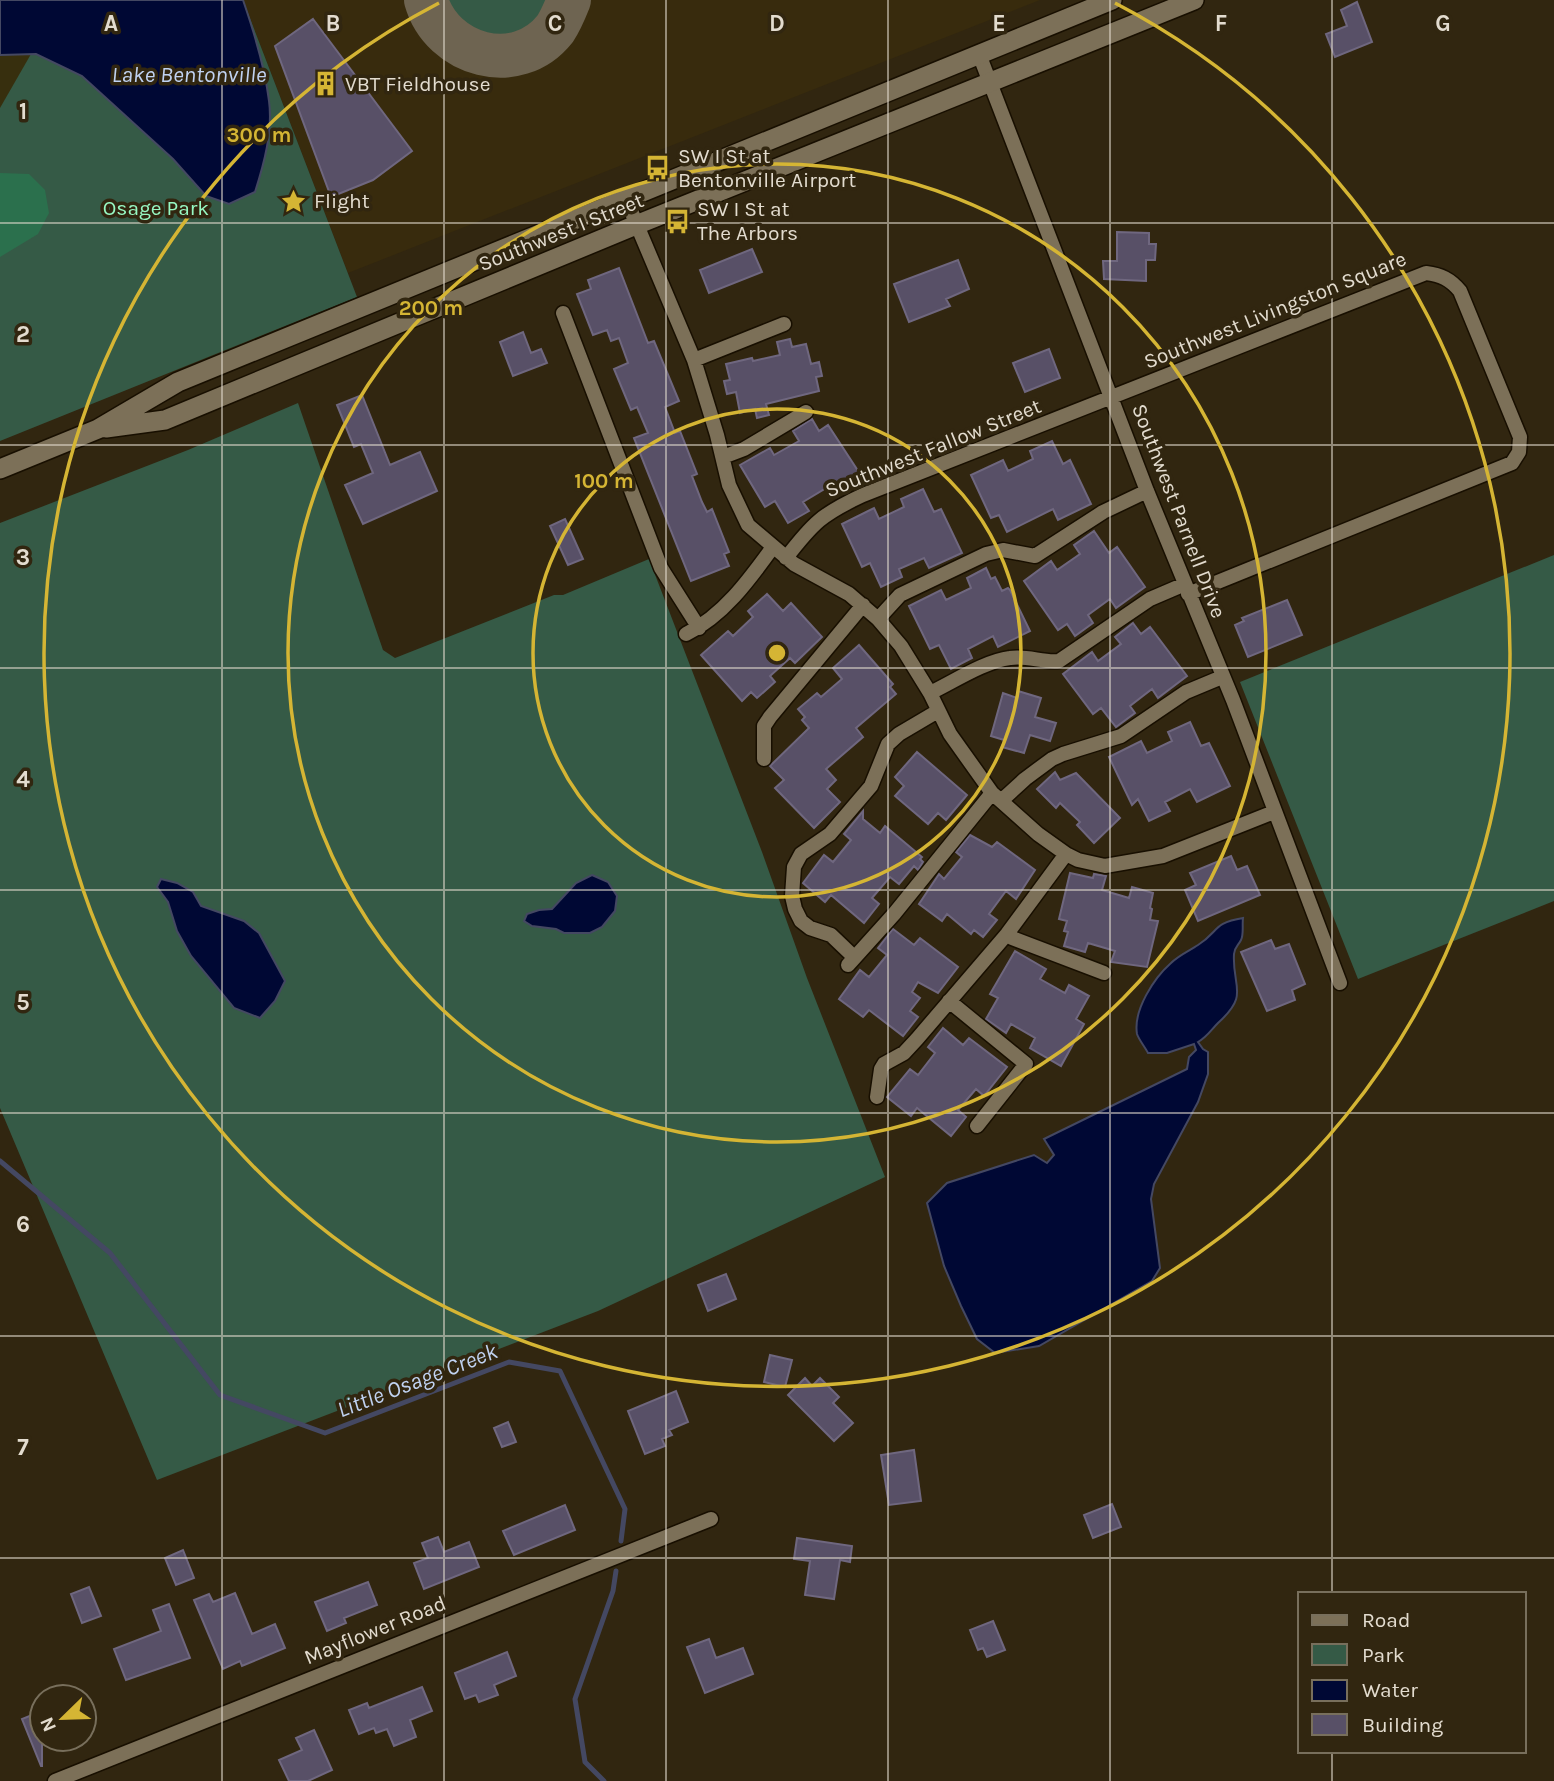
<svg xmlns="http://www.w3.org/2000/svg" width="1554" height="1781" font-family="Karla,sans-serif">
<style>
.built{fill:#382b0d}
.green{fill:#355a46}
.forest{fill:#2b704d}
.sand{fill:#372f0e}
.water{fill:#000834;stroke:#444862;stroke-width:2}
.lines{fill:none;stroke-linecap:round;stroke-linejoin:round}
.stream{stroke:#444862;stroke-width:5}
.taxiway{stroke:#6e6451;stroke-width:44}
.building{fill:#585067;stroke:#6f677f;stroke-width:2}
.minor-casing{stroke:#180f00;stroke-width:17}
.secondary-casing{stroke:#180f00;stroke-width:22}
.minor{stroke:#7c7058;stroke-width:14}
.secondary{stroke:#7c7058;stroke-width:19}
.grid{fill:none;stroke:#e3dccf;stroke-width:2;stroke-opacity:0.55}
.ring{fill:none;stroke:#d5b534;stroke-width:3.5}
.labels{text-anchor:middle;stroke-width:7;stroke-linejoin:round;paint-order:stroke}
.poi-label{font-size:21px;fill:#e3dccf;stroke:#312610;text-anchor:start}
.park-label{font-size:21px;fill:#97f8c3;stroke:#312610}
.street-label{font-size:21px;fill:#e3dccf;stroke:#312610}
.water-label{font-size:23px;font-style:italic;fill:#c0d2f1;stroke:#312610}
.grid-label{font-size:23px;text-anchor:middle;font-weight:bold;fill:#e3dccf;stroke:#312610;stroke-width:7;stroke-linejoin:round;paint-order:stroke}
.centre{fill:#d5b534;stroke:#312610;stroke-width:3.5}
.ring-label{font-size:21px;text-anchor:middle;font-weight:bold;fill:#d5b534;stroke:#312610;stroke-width:7;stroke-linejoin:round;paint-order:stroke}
</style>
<rect width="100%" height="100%" fill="#312610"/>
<path class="built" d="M243,0H1040L348,273Z"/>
<path class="green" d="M0,0H243L357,297L0,441Z
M440,0H555C541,55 456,54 440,0Z
M298,403L383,650L395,658L554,595H563L649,559L762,852L807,978L885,1177L598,1311L157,1480L0,1108V523L188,450Z
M1554,555V901L1358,979L1240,682Z"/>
<path class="forest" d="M0,173L29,174L45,190L49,213L38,234L0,257Z"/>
<path class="sand" d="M31,54L0,108V55Z"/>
<path class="water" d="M0,0H243C254,32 265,67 269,101C273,131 264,164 255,192L229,204L206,196L173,159L82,76L36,54L0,55Z
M592,875L608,882L617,896L615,911L602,927L590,933H564L556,929L532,926L524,921L527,914L539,910L552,909L576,883Z
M161,879L177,883L193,892L201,906L244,921L259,933L285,981L275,1001L260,1018L234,1008L191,956L177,931L168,902L157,887Z
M1243,918C1242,925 1244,934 1241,940C1238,946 1235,946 1234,954C1232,988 1250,994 1218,1023C1211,1030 1207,1037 1198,1042L1203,1049L1208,1052V1074L1198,1102L1154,1184L1151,1199L1160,1268L1152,1281L1039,1346L995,1353L977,1339L961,1306L944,1266L927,1203L947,1183L1034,1155L1047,1163L1054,1155L1044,1139L1187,1069L1189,1057L1196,1050L1194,1044L1167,1053H1148C1145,1047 1139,1040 1137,1034C1133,1010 1154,978 1171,963C1179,955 1189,951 1198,945C1219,932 1212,923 1243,918Z"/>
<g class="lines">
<path class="stream" d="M0,1161L110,1253L220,1395L325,1433L509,1362L560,1371L625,1509L621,1541
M604,1781L585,1762L575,1699L613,1591L616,1571"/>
<path class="taxiway" d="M426,0C442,56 517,77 555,29C561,20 565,10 569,0"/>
</g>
<path class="building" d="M1357,2L1372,42L1335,57L1326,34L1347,26L1341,10Z
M313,19L412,151L373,180L331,197L275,46Z
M1117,232L1149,233V244H1156L1155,260H1146V281L1104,279L1103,261H1117Z
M752,249L762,272L709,293L700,270Z
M958,260L969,289L946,299L950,306L909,322L894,284Z
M619,268L648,343L654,341L679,401L665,407L675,433L680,431L697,474L692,476L702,502L707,512L712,509L729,552L724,554L729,566L691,581L634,438L648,433L637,407L631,410L614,369L628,363L619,338L611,341L607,330L593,335L577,294L591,289L588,280Z
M523,332L531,353L541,349L547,363L513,376L500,342Z
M790,339L792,347L806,344L811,364L819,362L822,376L816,377L819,391L766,404L769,415L757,418L755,409L740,413L736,392L727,394L724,381L730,380L726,364L752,358L753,361L780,355L777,342Z
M1049,349L1060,378L1025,392L1013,363Z
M362,395L390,465L420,452L437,491L363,524L345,485L373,473L361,444L354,447L337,405Z
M812,419L819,431L828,425L862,477L832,495L828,487L803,502L809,511L788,523L775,501L765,507L740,465L770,448L774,455L799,441L793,431Z
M1052,441L1063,464L1070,460L1091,504L1058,520L1053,509L1007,532L999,515L991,518L971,475L1003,460L1008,471L1033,459L1030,451Z
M923,489L934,512L941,509L962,553L929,568L924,558L899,569L902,577L881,587L870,563L862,567L842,524L874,508L879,519L904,507L901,499Z
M565,519L583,559L568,565L550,526Z
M1094,531L1109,553L1117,547L1145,587L1116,608L1110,599L1088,615L1093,623L1075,636L1067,624L1058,630L1024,581L1051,561L1057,570L1080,554L1074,545Z
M986,568L991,579L995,577L1002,591L1008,588L1010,590L1030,631L998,647L993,636L968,649L972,658L951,669L939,645L930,649L909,606L941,590L946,600L971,588L967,578Z
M767,594L783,611L791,603L822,637L795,663L790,658L770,676L775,682L757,698L751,692L742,701L701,655L728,631L733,636L753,617L748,611Z
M1287,600L1302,635L1248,657L1235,625L1244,621L1242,618Z
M1133,623L1141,634L1150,627L1187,676L1158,698L1152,689L1130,706L1135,713L1116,727L1101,708L1093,714L1063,674L1092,652L1098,661L1121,644L1115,637Z
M859,645L893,684L890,687L896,694L856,728L863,737L826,769L836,780L827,789L840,802L814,828L775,788L784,780L770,766L809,728L802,720L805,717L798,709L817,693L821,697L842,679L833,668Z
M1018,691L1041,698L1035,717L1056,723L1050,741L1030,735L1024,753L1002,747L1004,740L991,736L1003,693L1017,698Z
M1190,722L1201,746L1209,743L1230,786L1197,802L1190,789L1165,802L1170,811L1149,821L1138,799L1132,805L1109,757L1141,741L1147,753L1172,741L1168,732Z
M917,752L967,795L946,820L938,813L928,824L895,796L904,786L895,777Z
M1055,772L1060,780L1076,773L1120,818L1094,843L1077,825L1080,822L1060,803L1056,808L1037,789Z
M863,811V819L880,833L885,826L922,857L920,859L923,862L918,870L914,866L899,884L890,877L872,898L879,904L864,923L831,895L825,902L803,883L824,855L833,862L851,840L844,834Z
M970,835L992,847L997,842L1035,870L1016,899L1006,891L989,914L997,920L983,937L974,930L971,934L947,914L942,921L919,904L939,874L944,879L962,857L956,852Z
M1231,856L1237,870L1247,866L1260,895L1198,921L1185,890L1196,885L1190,873Z
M1070,873L1093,878L1094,874L1106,876L1102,890L1129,898L1132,887L1153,893L1150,908L1152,909L1150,920L1158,921L1147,967L1111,962L1115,951L1088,943L1085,952L1064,946L1068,932L1064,931L1067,921L1059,919Z
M893,929L914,945L920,938L958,967L938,993L918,982L912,992L920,998L910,1011L918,1017L903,1036L869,1010L863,1017L839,999L860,970L869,977L887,955L878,948Z
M1271,940L1275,949L1289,944L1305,984L1292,990L1295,1000L1267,1011L1241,952Z
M1015,951L1046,969L1040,979L1065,993L1069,985L1089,996L1076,1019L1084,1024L1061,1066L1030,1048L1035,1038L1011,1024L1006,1033L986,1019L998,998L990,994Z
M943,1028L963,1045L969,1038L1007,1067L984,1096L976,1089L958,1110L966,1117L951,1136L917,1108L911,1116L887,1097L910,1069L918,1075L935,1053L928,1047Z
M726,1274L736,1299L708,1311L698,1285Z
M770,1355L792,1360L785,1387L764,1382Z
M805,1378L812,1386L820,1378L839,1397L833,1403L853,1423L834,1441L788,1395Z
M676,1391L688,1422L669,1430L672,1435L662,1439L665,1446L645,1454L628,1411Z
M508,1422L516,1442L502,1447L494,1428Z
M914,1450L921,1501L889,1505L881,1455Z
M1112,1504L1121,1527L1093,1538L1084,1515Z
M565,1505L575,1530L514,1555L503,1531Z
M438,1537L444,1552L469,1542L479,1567L424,1589L414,1563L428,1558L422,1543Z
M797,1538L852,1546L850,1562L840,1560L834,1599L805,1595L810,1561L794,1559Z
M183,1550L194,1578L176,1585L165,1558Z
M368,1582L377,1605L344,1618L346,1623L327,1631L315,1602Z
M89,1587L101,1616L82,1623L71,1594Z
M235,1593L252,1634L275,1624L285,1648L242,1666L240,1661L223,1669L194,1600L209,1594L213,1602Z
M169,1604L190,1658L126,1680L114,1649L161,1631L153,1610Z
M993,1621L1005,1650L987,1657L983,1648L978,1650L970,1630Z
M709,1639L716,1658L743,1648L753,1674L705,1693L687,1647Z
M507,1652L516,1676L494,1685L498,1695L479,1702L476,1695L465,1699L455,1673Z
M422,1687L432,1711L410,1720L416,1737L394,1746L387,1729L376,1733L374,1728L359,1734L349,1710L367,1703L369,1708Z
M42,1711V1766H41L22,1719Z
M314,1730L332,1770L308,1781H289L279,1760L302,1750L296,1738Z"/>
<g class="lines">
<defs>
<path id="minor" d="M979,54L1147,491L1233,700L1340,983
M626,199L694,360L717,435L729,485L748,525L794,564L849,594L878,619L901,646L930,693L950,734L992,793L1038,834L1066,854L1078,860L1105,866L1163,856L1274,812
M563,313L661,568L699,628
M694,360L784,324
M723,457L744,449L806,412
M786,558C813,523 822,514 863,495L1426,273C1441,275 1450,279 1460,291L1520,437L1519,452L1512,463L1188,594
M878,619L900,595L986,554L1003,550L1035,556L1103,512L1147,491
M686,634C723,616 749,580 773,547
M930,693C953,682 985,661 1010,658C1027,655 1043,663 1059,661L1150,599L1185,584
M764,759V726L770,717L863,605
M1001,801L1025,779L1052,759L1063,754L1121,736L1186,692L1222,677
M1007,934L1012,938L1104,973
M854,957L831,935L810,928L801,921L795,909L792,896L794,867L801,854L830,834L871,786L888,744L899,734L938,711
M848,965L894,914L992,793
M949,1001L1026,1064L977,1126
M877,1097L881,1069L884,1064L904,1053L917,1039L1007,934L1066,854
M55,1781L711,1519"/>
<path id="secondary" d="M106,428L165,420L636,225L1194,0
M0,469L98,429L178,382L1112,0"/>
</defs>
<use href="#minor" class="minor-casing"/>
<use href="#secondary" class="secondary-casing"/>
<use href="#minor" class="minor"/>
<use href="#secondary" class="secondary"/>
</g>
<path class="grid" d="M222,0V1781M444,0V1781M666,0V1781M888,0V1781M1110,0V1781M1332,0V1594M0,223H1554M0,445H1554M0,668H1554M0,890H1554M0,1113H1554M0,1336H1554M0,1558H1554M1332,1751V1781"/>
<g class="ring">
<circle cx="777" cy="653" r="244"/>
<circle cx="777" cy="653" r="489"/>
<path d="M1115 3A733 733 0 1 1 439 3"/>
</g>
<defs>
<symbol id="building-bare" viewBox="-9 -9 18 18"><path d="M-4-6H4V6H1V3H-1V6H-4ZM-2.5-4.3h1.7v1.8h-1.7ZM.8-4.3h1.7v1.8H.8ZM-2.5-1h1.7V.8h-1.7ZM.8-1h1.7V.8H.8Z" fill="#d5b534" stroke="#312610" stroke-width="2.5" paint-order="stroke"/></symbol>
<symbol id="bus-bare" viewBox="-9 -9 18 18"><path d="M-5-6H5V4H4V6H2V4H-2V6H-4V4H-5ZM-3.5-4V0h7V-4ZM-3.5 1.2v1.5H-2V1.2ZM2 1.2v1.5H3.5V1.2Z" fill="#d5b534" stroke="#312610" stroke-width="2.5" paint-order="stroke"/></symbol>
<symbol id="sight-bare" viewBox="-9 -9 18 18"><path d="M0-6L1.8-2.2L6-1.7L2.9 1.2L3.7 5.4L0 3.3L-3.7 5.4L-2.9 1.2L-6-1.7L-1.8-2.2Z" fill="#d5b534" stroke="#312610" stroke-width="2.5" paint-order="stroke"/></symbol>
</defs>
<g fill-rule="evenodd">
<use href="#building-bare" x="308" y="66" width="35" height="35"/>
<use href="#bus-bare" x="640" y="150" width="35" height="35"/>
<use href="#sight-bare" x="276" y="184" width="35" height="35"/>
<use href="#bus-bare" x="660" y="204" width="35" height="35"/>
</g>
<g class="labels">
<g class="poi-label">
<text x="345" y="91">VBT Fieldhouse</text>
<text x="678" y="163">SW I St at<tspan x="678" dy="24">Bentonville Airport</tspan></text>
<text x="314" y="208">Flight</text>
<text x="697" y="216">SW I St at<tspan x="697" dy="24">The Arbors</tspan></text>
</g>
<g class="park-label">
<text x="156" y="215">Osage Park</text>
</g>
<g class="street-label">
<text transform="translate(561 232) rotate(-22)" y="7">Southwest I Street</text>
<text transform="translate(1275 310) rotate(-22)" y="7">Southwest Livingston Square</text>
<text transform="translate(933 448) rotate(-22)" y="7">Southwest Fallow Street</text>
<text transform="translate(1179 511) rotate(69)" y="7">Southwest Parnell Drive</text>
<text transform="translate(375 1630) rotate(-22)" y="7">Mayflower Road</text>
</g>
<g class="water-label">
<text x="189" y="82">Lake Bentonville</text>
<text transform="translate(417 1380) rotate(-21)" y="8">Little Osage Creek</text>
</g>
</g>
<g class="grid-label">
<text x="111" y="31">A</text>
<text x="333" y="31">B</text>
<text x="555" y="31">C</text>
<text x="777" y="31">D</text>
<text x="999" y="31">E</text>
<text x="1221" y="31">F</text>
<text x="1443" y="31">G</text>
<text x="23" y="119">1</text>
<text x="23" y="342">2</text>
<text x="23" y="565">3</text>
<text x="23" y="787">4</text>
<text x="23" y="1010">5</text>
<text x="23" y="1232">6</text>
<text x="23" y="1455">7</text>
</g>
<circle cx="777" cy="653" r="10" class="centre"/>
<g class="ring-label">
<text x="259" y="142">300 m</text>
<text x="431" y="315">200 m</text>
<text x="604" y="488">100 m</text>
</g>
<rect x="1298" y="1592" width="228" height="161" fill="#312610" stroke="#786f5c" stroke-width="2"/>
<rect x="1312" y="1615" width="35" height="10" fill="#7c7058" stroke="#786f5c" stroke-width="2"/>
<text x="1362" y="1627" font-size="21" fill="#e3dccf">Road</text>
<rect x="1312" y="1644" width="35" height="21" fill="#355a46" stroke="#786f5c" stroke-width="2"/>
<text x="1362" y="1662" font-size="21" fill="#e3dccf">Park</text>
<rect x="1312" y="1680" width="35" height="21" fill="#000834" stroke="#786f5c" stroke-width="2"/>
<text x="1362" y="1697" font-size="21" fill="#e3dccf">Water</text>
<rect x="1312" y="1714" width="35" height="21" fill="#585067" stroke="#786f5c" stroke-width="2"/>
<text x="1362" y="1732" font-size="21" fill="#e3dccf">Building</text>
<g transform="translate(63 1718) rotate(247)"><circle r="33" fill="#312610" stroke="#786f5c" stroke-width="2"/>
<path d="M0-5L12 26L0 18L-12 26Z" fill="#d5b534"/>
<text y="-10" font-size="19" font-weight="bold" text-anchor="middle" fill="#e3dccf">N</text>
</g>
</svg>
